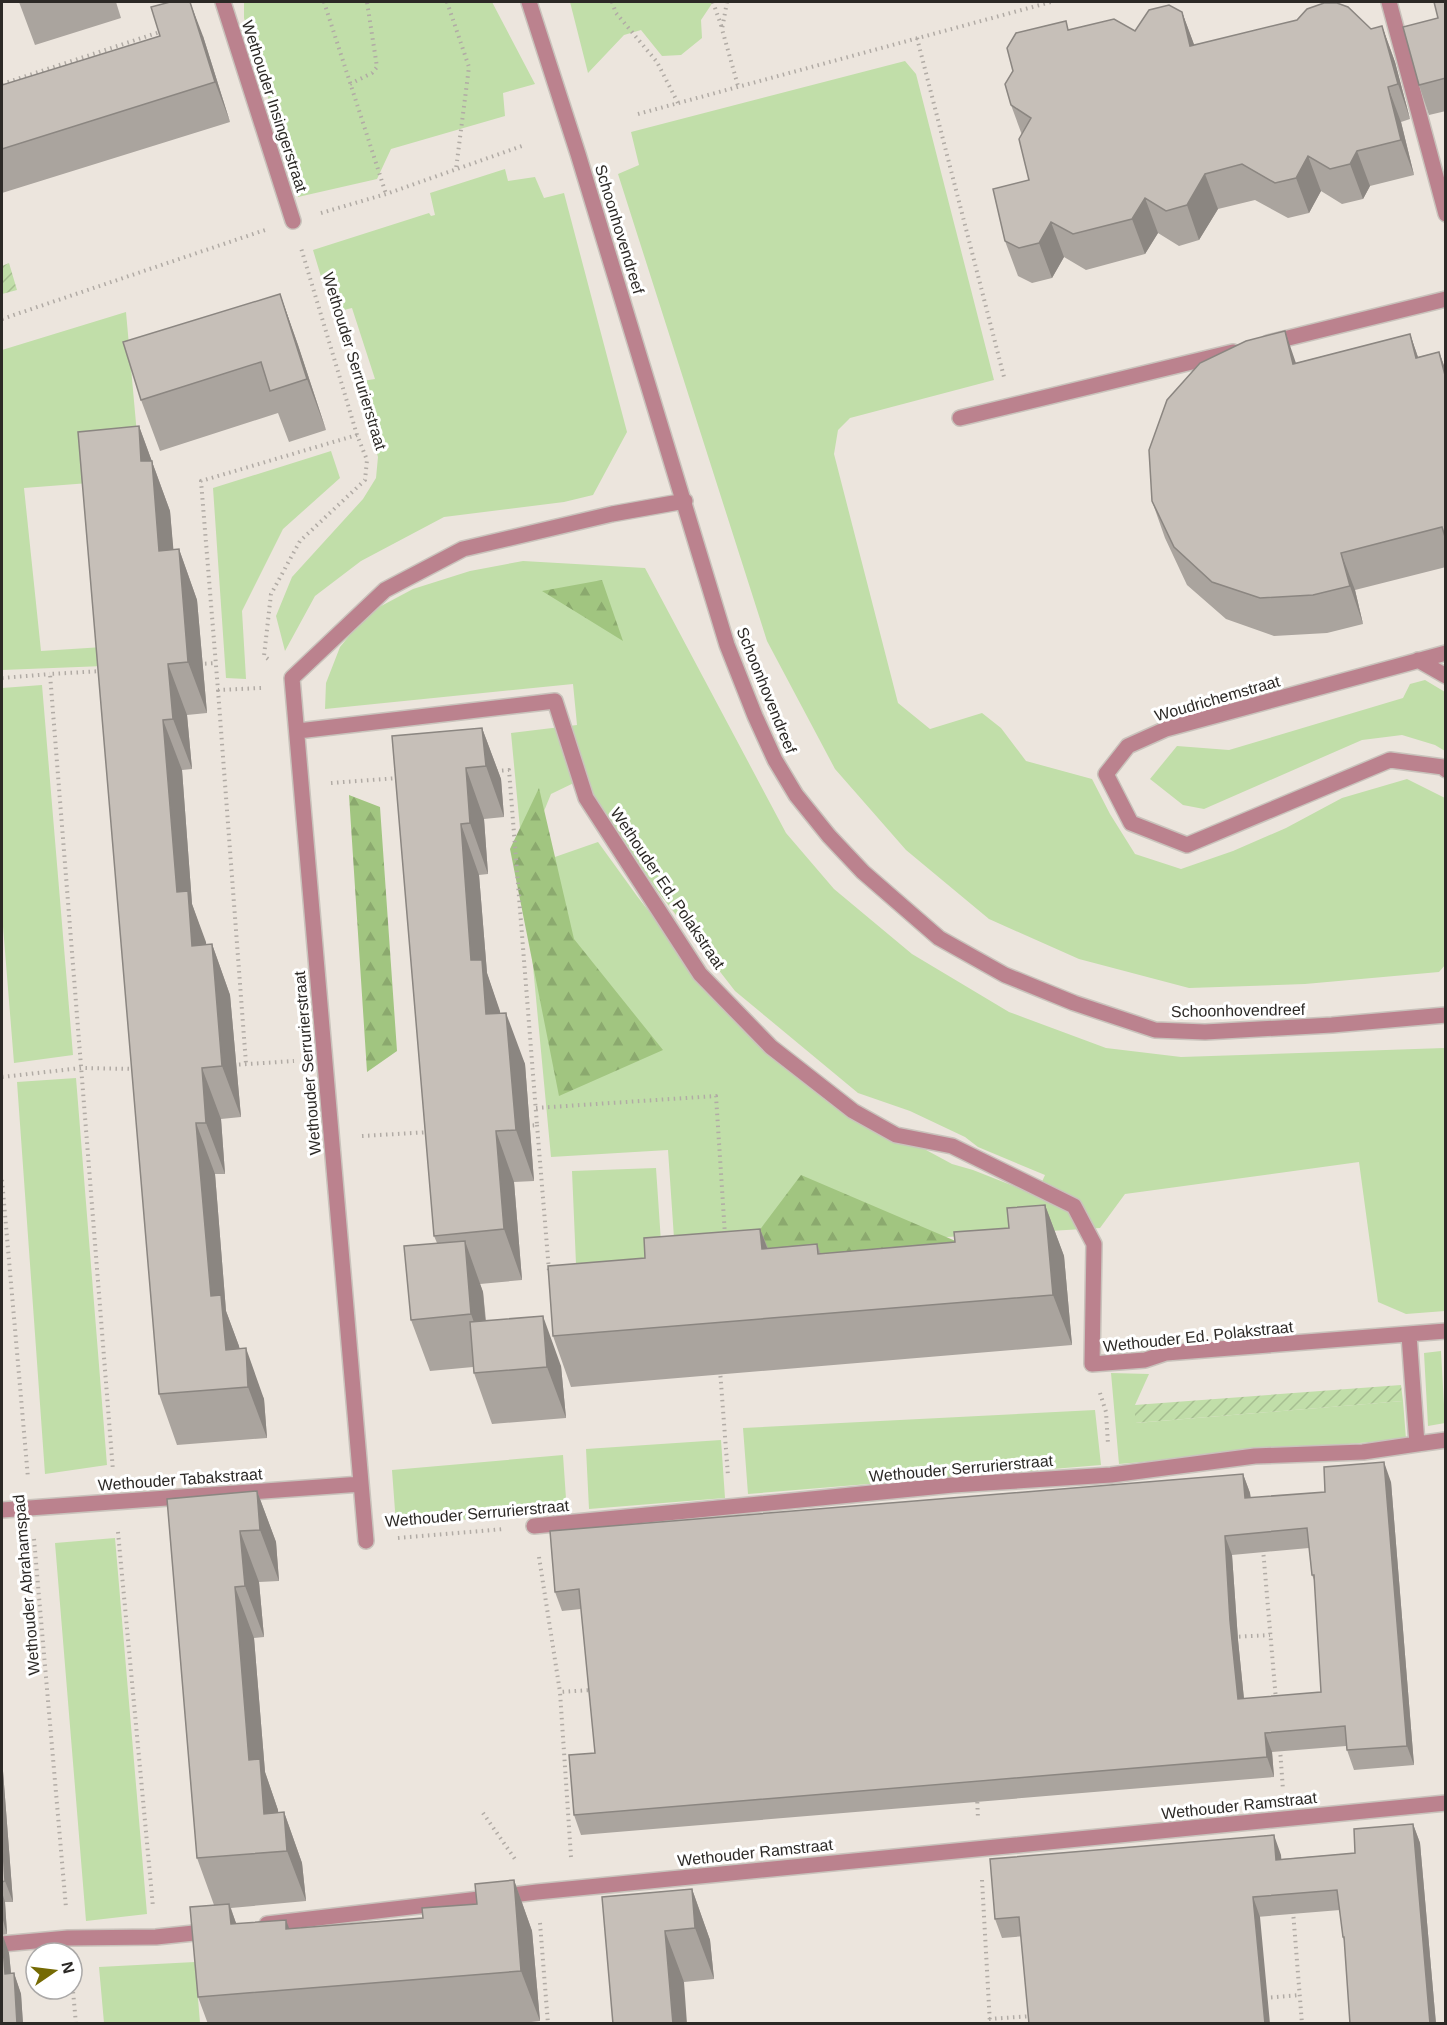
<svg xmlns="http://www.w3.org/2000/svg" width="1447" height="2025" font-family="Arial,sans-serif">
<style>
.green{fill:#c1dea9;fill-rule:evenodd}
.forest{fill:url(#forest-firs)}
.garden{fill:url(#garden-furrows)}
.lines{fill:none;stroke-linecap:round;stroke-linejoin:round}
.minor-casing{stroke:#c9c3bc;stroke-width:18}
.path{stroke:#b1aba5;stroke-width:4;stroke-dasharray:1.5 4.5;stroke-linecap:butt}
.minor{stroke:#bb828e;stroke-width:15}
.wall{fill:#aaa49e;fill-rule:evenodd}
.shaded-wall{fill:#8b8681}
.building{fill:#c6bfb8;stroke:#8b8681;stroke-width:1.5;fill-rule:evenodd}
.labels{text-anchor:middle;stroke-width:6;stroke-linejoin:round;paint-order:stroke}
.street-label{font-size:16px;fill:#2c2926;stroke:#fff}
</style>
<defs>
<pattern id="forest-firs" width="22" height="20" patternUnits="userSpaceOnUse" patternTransform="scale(1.5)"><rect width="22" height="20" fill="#a1c580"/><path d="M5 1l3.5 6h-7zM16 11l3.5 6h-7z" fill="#8ba96e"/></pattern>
<pattern id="garden-furrows" width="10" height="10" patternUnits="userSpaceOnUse" patternTransform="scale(1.5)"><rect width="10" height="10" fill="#c1dea9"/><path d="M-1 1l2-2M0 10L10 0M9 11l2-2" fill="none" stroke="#a6be91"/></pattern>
</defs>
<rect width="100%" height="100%" fill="#ece5dd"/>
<path class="green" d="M244,2H492L535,84L503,93L505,116L391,149L377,179L298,197L244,18Z
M570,2H713L701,20L702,38L681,55L662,56L641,30L624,35L588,73Z
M905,61L916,74L994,380L850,418L838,430L834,454L898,703L930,729L982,713L1001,728L1026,761L1092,779L1110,814L1135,854L1181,869L1233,851L1286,828L1342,798L1407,779L1445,798L1446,964L1439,972L1305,984L1189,988L1079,959L989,919L906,850L835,769L767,641L618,174L639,165L631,132Z
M505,169L508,181L535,177L544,198L564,193L627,432L593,495L564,502L444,517L361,561L315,596L285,651L276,616L292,577L363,499L376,478L378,457L356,382L375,379L352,308L332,313L313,250L429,213L431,216L435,215L430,193Z
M126,312L141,479L24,488L41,651L103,647L104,666L2,670V350Z
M331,451L340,478L283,529L242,611L246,679L226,678L213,488Z
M523,561L645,568L786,833L834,889L912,954L1009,1012L1106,1048L1181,1057L1444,1048L1446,1049L1445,1311L1406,1314L1378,1302L1359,1162L1125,1194L1100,1228L675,1253L668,1150L551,1157L511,733L577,725L573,684L325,709L326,683L340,647L368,613L413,589L470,571ZM582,779L616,832L659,893L735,991L858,1093L910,1111L965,1137L978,1147L1045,1175L1036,1195L973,1170L952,1164L815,1090L713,994L637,896L598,842L552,858L542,816L551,794Z
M1425,680L1445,692V751L1435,745L1402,735L1362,740L1204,809L1183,805L1150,779L1177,746L1229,750L1403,698L1410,684Z
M42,685L73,1055L14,1063L2,914V688Z
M76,1078L107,1465L45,1474L17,1082Z
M656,1168L662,1257L576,1264L572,1171Z
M1441,1351L1445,1423L1428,1426L1424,1353Z
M1111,1373L1149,1374L1135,1405L1136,1423L1403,1401L1406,1439L1119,1464Z
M1095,1410L1101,1465L748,1494L743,1428Z
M721,1440L725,1498L589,1509L586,1449Z
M563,1455L567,1513L396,1524L392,1470Z
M115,1538L147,1914L86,1921L55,1543Z
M195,1962L200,2023H104L99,1967Z"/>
<path class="forest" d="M602,580L623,641L542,591Z
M539,788L574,939L663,1050L559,1096L510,849Z
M349,795L380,807L397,1051L367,1072Z
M801,1175L993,1257L734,1264Z"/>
<path class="garden" d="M9,263L17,290L2,294V266Z
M1401,1385L1403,1401L1135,1423V1405Z"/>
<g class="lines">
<defs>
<path id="minor" d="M223,2L293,221
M529,2L578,154L727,645L755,716L775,760L796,795L829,836L863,872L939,938L1005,975L1074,1003L1155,1030L1205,1032L1332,1025L1446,1015
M1389,2L1446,214
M1268,343L1446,299
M960,418L1233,352
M1446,653L1166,729L1128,746L1106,774L1131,823L1187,845L1390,760L1443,767L1446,770
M1418,660L1446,676
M298,731L555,701L586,798L700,974L771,1047L853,1111L896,1135L952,1146L1074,1206L1094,1244L1092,1364L1145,1360L1166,1353L1446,1331
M1417,1444L1446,1440
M2,1510L361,1484
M534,1526L953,1485L1111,1475L1255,1456L1363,1452L1417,1444L1409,1335
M366,1541L292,678L385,590L463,549L612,514L685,501
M267,1924L537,1892L1446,1803
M2,1944L68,1938L156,1937L213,1931"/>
</defs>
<use href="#minor" class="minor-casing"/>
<path class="path" d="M324,2L386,194
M447,2L469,67L456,169
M612,2L616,13L657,62L678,103
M713,2L722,28
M727,2L722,29L738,86
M917,38L1004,377
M2,84L163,31
M350,84L372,73L377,67L367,2
M638,114L1051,2
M321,213L386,194L522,146
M2,319L265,230
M268,659L264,656L271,594L300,541L365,480L367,460L357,435L301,248
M199,664L216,663
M102,671L50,674L113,1471
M2,678L50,674
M261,688L218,690L201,481L357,435
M218,690L246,1064
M496,771L509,770L537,1125L527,1126
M331,783L398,778
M233,1065L294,1061
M2,1077L81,1068L136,1069
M536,1108L716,1096L725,1235
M537,1125L549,1271
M362,1136L430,1132
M2,1180L28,1478
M720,1370L728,1476
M1100,1393L1106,1412L1108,1444
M118,1532L153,1907
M398,1538L504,1529
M34,1539L66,1908
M1263,1549L1276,1700
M539,1557L560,1692
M1233,1637L1270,1635
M1280,1749L1283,1790
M977,1796L978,1819
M483,1813L517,1862
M571,1857L560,1692L591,1690
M982,1880L990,2024
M1293,1911L1302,2024
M540,1923L548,2024
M72,1980L76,2024
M1265,1998L1300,1995
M989,2019L1033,2016"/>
<use href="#minor" class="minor"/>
</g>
<path class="wall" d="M19,2H116L121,18L35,45Z
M1446,2V111L1429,115L1419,85L1438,18Z
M1182,12L1194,45L1371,29L1382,26L1395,62L1410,119L1401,122L1414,175L1370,186L1363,199L1342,204L1321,191L1309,213L1288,218L1255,200L1218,209L1199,240L1179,246L1158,233L1145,254L1086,270L1064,257L1052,278L1032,283L1018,276L1005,241L1029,180L1022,135L1011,105L1069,30L1135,31Z
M203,36L230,122L2,193V85Z
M280,294L298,345L326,430L289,442L278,413L160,451L141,400Z
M1410,334L1418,357L1439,352L1446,371V567L1355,590L1363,624L1327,633L1274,636L1226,619L1187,585L1165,538L1152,501L1296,363Z
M139,426L170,511L173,549H179L197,600L207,713L187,715L192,769L182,770L192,904L206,945L212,944L230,995L241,1117L221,1119L225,1174H215L226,1311L240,1349L264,1399L267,1438L177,1445L159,1394Z
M482,728L501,779L504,817L484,819L488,874L479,875L487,973L500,1013L525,1064L534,1181L514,1182L522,1280L480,1284L483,1292L486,1320L561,1366L566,1418L492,1424L474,1373L473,1367L430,1371L411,1320L437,1243L434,1236L392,736Z
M1045,1205L1064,1256L1072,1345L571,1387L553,1336L645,1258L760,1229L768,1248L817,1244L821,1254L955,1242L1009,1228Z
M1243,1474L1250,1493L1251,1498L1325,1492L1391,1482L1414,1765L1354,1770L1347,1750L1346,1746L1272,1752L1274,1777L581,1835L574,1815L595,1753L581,1609L562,1611L555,1592ZM1309,1548L1312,1575L1315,1582L1321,1692L1244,1699L1238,1640L1232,1555Z
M257,1491L276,1542L279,1581L259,1582L264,1637L254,1638L265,1772L278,1810V1813L284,1812L302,1863L306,1901L231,1908L236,1924L290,1929L423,1918L477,1904L514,1880L532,1931L540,2021L514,2024H208L198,1997L214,1905L197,1858L167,1499Z
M2,1758L13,1902H5L7,1934L2,1935L9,1953L11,1973H14L21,1994L23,2024H2Z
M1413,1824L1420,1843L1436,2024H1350L1345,1943L1343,1937L1340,1910L1002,1938L995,1919L1281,1855V1859L1355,1853Z
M692,1889L710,1940L714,1979L684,1982L602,1897Z"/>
<path class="shaded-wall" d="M190,2L203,36L230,122L215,82Z
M1182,12L1195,47L1190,46Z
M1382,26L1395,62L1410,119L1398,84Z
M1388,87L1401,122L1414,175L1401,140Z
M1357,151L1370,186L1363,199L1350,164Z
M1308,156L1321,191L1309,213L1296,178Z
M1205,174L1218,209L1199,240L1187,205Z
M1145,198L1158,233L1145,254L1132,219Z
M1051,222L1064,257L1052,278L1039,243Z
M280,294L298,345L326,430L307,379Z
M1285,331L1298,369L1293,364Z
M1410,334L1423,372L1416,358Z
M1439,352L1446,371V379Z
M139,426L170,511L178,601L159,551L141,461Z
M179,549L197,600L207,713L188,662Z
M1341,553L1355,590L1363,624L1350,586Z
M168,664L187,715L192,769L173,719Z
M163,720L182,770L192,904L206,942L210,997L192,946L177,892Z
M482,728L501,779L504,817L486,766Z
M466,768L484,819L488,874L470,823Z
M461,824L479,875L487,973L500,1011L504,1065L486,1014L471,960Z
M212,944L230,995L241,1117L222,1066Z
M506,1013L525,1064L534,1181L516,1130Z
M202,1068L221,1119L225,1174L206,1123Z
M196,1123L215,1174L226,1311L239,1346L243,1387L226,1350L211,1296Z
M496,1131L514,1182L522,1280L504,1229Z
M1045,1205L1064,1256L1072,1345L1053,1295Z
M760,1229L779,1280L762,1249Z
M465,1241L483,1292L489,1365L471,1314Z
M543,1316L561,1366L566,1418L547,1367Z
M246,1348L264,1399L267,1438L248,1387Z
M1384,1462L1391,1482L1414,1765L1407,1746Z
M1243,1474L1250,1493L1252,1518L1245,1498Z
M257,1491L276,1542L279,1581L260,1530Z
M240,1531L259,1582L264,1637L245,1586Z
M1225,1536L1232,1555L1238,1640L1246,1719L1238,1699L1230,1621Z
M235,1587L254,1638L265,1772L278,1810L281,1851L264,1814L249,1760Z
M1265,1733L1272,1752L1274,1777L1267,1757Z
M2,1758L13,1902L5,1881L2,1833Z
M284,1812L302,1863L306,1901L287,1851Z
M1413,1824L1420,1843L1436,2024H1430Z
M1274,1835L1281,1855L1283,1879L1276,1860Z
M514,1880L532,1931L540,2021L521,1971Z
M692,1889L710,1940L714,1979L695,1928Z
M2,1892L5,1902L7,1934L2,1917Z
M1253,1897L1260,1917L1270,2024H1265Z
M229,1904L248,1955L231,1924Z
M286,1920L305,1970L286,1929Z
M665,1931L684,1982L687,2024H673Z
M2,1933L9,1953L13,1994L5,1974Z
M14,1973L21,1994L23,2024H17Z"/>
<path class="building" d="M170,2H190L215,82L2,149V85L160,36L151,7Z
M1434,2H1446V78L1419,85L1403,27L1438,18Z
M1324,3H1337L1348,7L1371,29L1382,26L1398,84L1388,87L1401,140L1357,151L1350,164L1330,169L1308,156L1296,178L1275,183L1242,164L1205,174L1187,205L1166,211L1145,198L1132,219L1073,234L1051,222L1039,243L1019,248L1005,241L993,189L1029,180L1019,139L1031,118L1011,105L1005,84L1013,71L1007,48L1016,33L1066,21L1068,30L1114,19L1135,31L1149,10L1169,5L1182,12L1190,46L1297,20L1307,9Z
M280,294L307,379L270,391L261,362L141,400L123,342Z
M1285,331L1293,364L1410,334L1416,358L1439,352L1446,379V540L1442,527L1341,553L1350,586L1313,595L1260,598L1212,582L1174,547L1152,501L1149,450L1167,400L1200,363L1246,341Z
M139,426L141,461H152L159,551L179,549L188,662L168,664L173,719L163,720L177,892L188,891L192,946L212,944L222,1066L202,1068L206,1123H196L211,1296L221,1295L226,1350L246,1348L248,1387L159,1394L78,432Z
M482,728L486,766L466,768L470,823L461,824L471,960H482L486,1014L506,1013L516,1130L496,1131L504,1229L434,1236L392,736Z
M1045,1205L1053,1295L553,1336L548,1266L645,1258L644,1238L760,1229L762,1249L817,1244L818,1254L955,1242L954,1232L1009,1228L1007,1208Z
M465,1241L471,1314L411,1320L404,1246Z
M543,1316L547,1367L474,1373L470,1322Z
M1384,1462L1407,1746L1347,1750L1345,1726L1265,1733L1267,1757L574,1815L569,1755L595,1753L579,1589L555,1592L550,1531L1243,1474L1245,1498L1325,1492L1324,1467ZM1307,1528L1312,1575H1314L1321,1692L1238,1699L1230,1621L1225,1536Z
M257,1491L260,1530L240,1531L245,1586L235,1587L249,1760L260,1759L264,1814L284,1812L287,1851L197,1858L167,1499Z
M1413,1824L1430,2024H1350L1344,1937H1343L1337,1890L1253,1897L1265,2024H1029L1019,1917L995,1919L990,1859L1274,1835L1276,1860L1355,1853L1354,1829Z
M2,1833L5,1881L2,1882Z
M514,1880L521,1971L198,1997L190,1907L229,1904L231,1924L286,1920V1929L423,1918L422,1908L477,1904L475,1884Z
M692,1889L695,1928L665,1931L673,2024H613L602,1897Z
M2,1934L5,1974L14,1973L17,2024H2Z"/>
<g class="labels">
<g class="street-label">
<text transform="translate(275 106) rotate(72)" y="6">Wethouder Insingerstraat</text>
<text transform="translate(620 229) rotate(73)" y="6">Schoonhovendreef</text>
<text transform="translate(355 361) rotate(73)" y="6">Wethouder Serrurierstraat</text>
<text transform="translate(767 690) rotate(68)" y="6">Schoonhovendreef</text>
<text transform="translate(1217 698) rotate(-16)" y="6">Woudrichemstraat</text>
<text transform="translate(668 888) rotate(56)" y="6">Wethouder Ed. Polakstraat</text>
<text transform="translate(1238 1010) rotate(-1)" y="6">Schoonhovendreef</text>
<text transform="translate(307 1063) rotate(-95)" y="6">Wethouder Serrurierstraat</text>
<text transform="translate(1198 1336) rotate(-6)" y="6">Wethouder Ed. Polakstraat</text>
<text transform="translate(961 1468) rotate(-5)" y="6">Wethouder Serrurierstraat</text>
<text transform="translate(180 1479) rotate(-4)" y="6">Wethouder Tabakstraat</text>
<text transform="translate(477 1513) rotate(-5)" y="6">Wethouder Serrurierstraat</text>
<text transform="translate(26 1585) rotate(-95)" y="6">Wethouder Abrahamspad</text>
<text transform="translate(1239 1805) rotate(-6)" y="6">Wethouder Ramstraat</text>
<text transform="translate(755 1852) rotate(-6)" y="6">Wethouder Ramstraat</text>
</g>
</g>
<rect width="1447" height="2025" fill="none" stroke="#2c2926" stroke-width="6"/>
<g transform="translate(54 1971) rotate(76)"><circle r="28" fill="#ffffff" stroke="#aba9a8" stroke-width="1.5"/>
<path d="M0-4.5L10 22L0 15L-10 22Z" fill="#756a03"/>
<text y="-9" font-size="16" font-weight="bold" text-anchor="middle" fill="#2c2926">N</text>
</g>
</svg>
